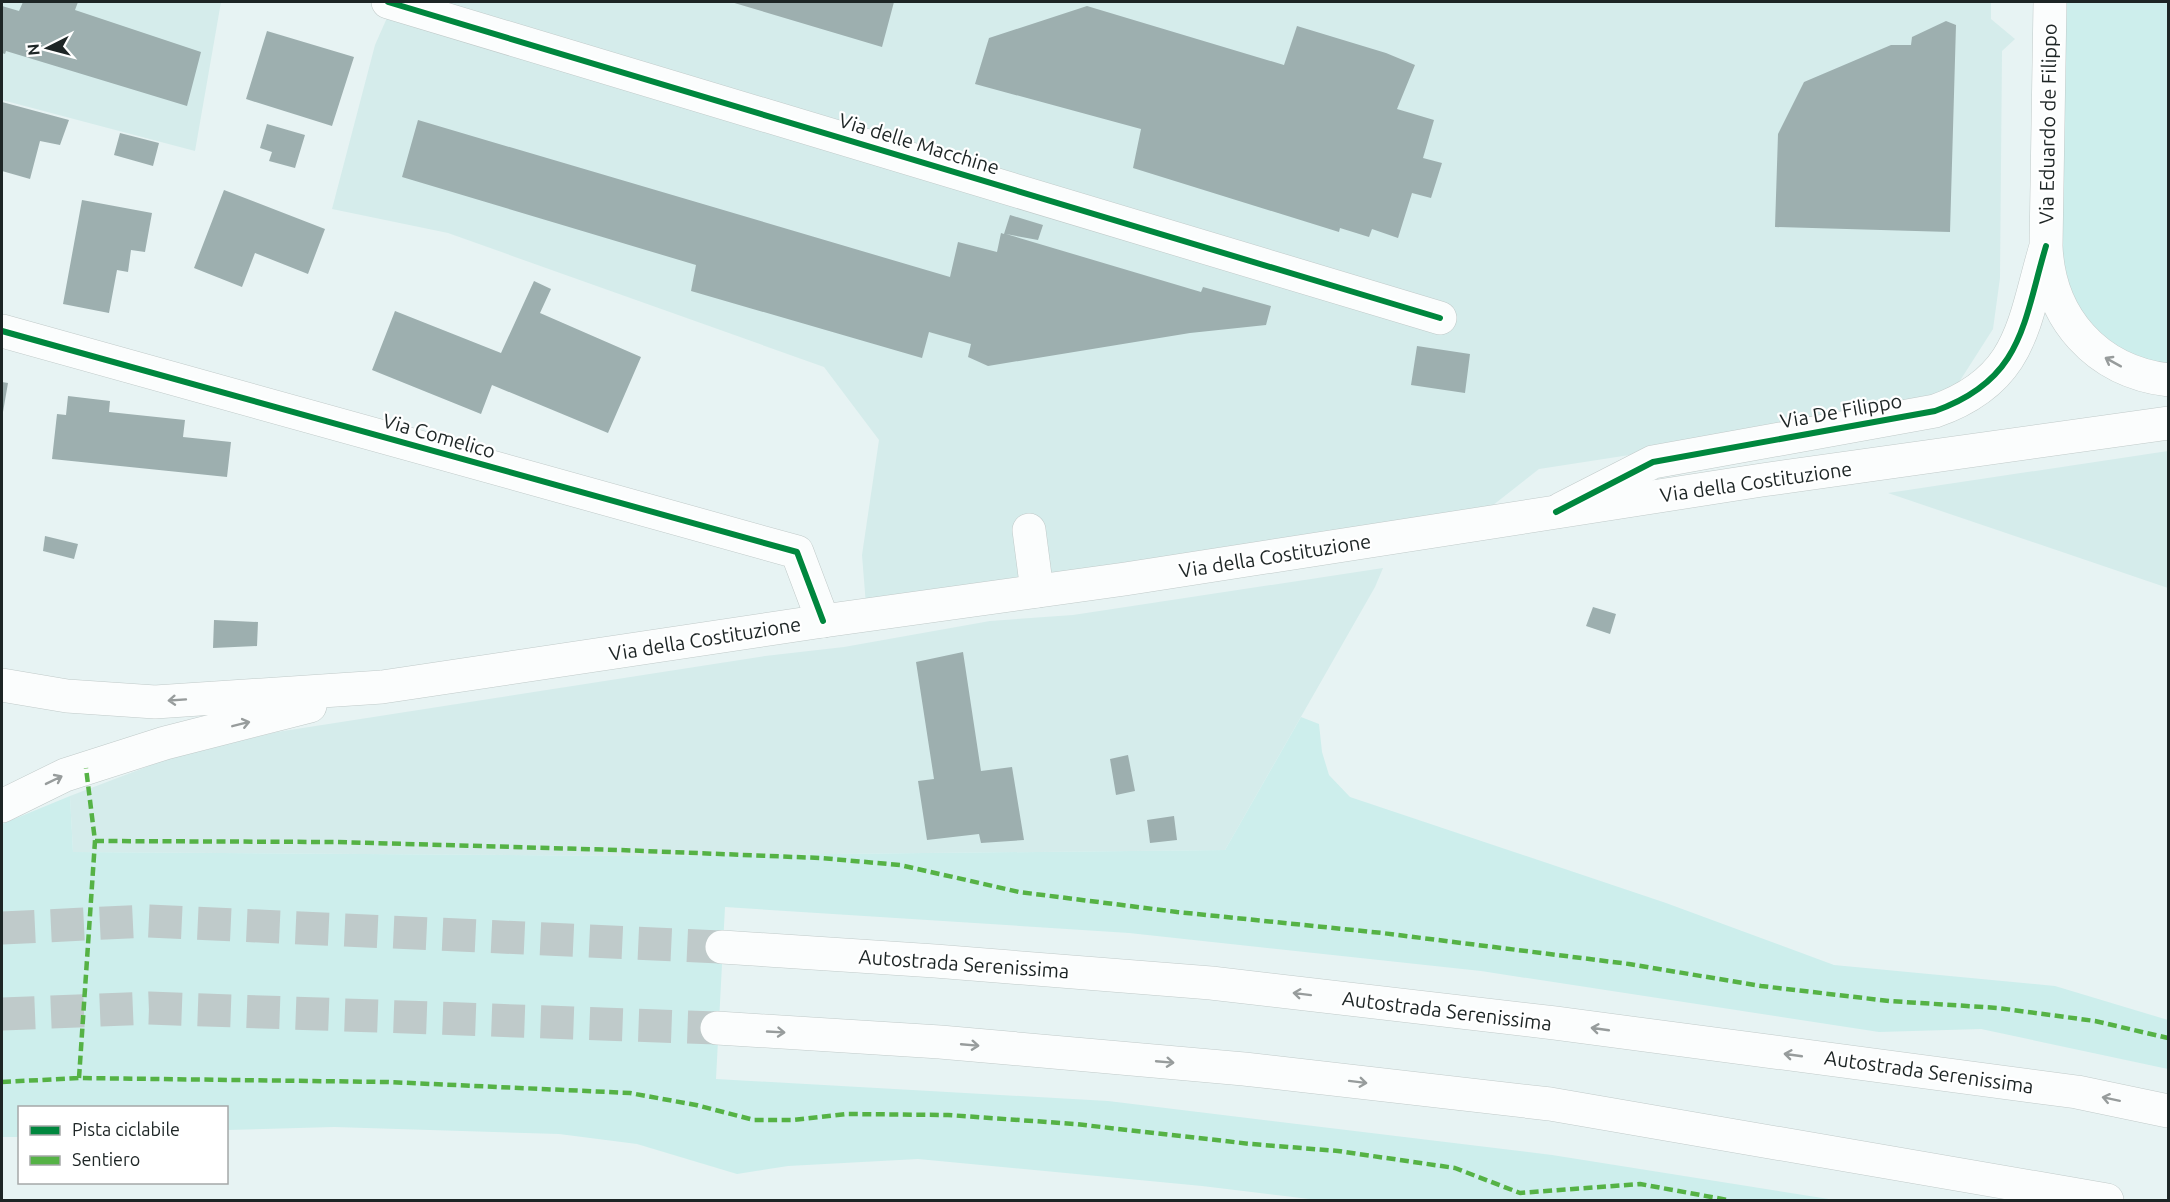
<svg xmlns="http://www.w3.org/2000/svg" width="2170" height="1202" font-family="Ubuntu,sans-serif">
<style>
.built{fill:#d5eceb}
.green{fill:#cdeeec}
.building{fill:#9dafaf}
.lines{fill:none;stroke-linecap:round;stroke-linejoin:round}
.highway-tunnel{stroke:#bfcaca;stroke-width:33;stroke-dasharray:33 16;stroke-linecap:butt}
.minor-casing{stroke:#c0cac9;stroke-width:34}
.major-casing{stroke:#c0cac9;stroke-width:34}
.highway-casing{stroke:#c0cac9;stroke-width:34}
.minor{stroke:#fbfdfd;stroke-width:33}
.major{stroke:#fbfdfd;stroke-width:33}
.highway{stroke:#fbfdfd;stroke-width:33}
.quiet{stroke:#55b245;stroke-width:4.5;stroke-dasharray:9 4.5;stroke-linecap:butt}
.cycleway-casing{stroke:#fff;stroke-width:10}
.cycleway{stroke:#00873e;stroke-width:6}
.oneway{stroke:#979c9c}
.labels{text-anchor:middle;stroke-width:4.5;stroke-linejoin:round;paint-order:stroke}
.street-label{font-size:20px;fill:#1d2525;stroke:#fff}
</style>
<rect width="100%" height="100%" fill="#e7f3f3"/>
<path class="built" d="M2,2H221L195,151L2,100Z
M394,2H1991V19L2015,39L2002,51L2000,278L1993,329L1954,390L1863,419L1539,469L1483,513L866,605L862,555L879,440L824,367L448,233L332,209L375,45Z
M2168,451V588L1888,493Z
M1383,568L1375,587L1225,850L640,856L73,852L70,796L170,758L277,732L765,656L844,647L990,621L1073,615Z"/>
<path class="green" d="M2060,2H2168V377L2129,370L2061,302Z
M1301,717L1319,724L1322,752L1329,775L1350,797L1666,903L1834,965L2055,986L2168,1020V1069L1981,1029L1879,1032L1481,971L1129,933L725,907L716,1079L1108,1101L1552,1155L1835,1200H1318L1202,1186L918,1159L788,1166L737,1174L637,1144L559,1134L334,1127L227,1130L226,1108H20L19,1137H2V824L70,796L73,852L640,856L1225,850Z"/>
<path class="building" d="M23,2H78L75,10L201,52L187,106L6,51L5,54L2,53V6L19,11Z
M731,2H894L882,47Z
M1087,6L1284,65L1297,26L1386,53L1415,65L1397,109L1434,120L1423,158L1442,163L1431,198L1412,193L1398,238L1372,229L1369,237L1340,228L1339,232L1133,168L1141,129L975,84L989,38Z
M1946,21L1956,25L1950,232L1775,227L1778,134L1804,82L1891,45H1911L1912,37Z
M267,31L354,57L332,126L246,99Z
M2,102L69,120L60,145L40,141L30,179L2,171Z
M418,120L950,277L958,242L997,252L1001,233L1004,234L1010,215L1043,225L1038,240L1006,234L1201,292L1203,287L1271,306L1266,325L1190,333L988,366L968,357L971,344L929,332L922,358L691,291L696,265L402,177Z
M267,124L305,135L295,168L269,161L272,152L260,148Z
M120,133L159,143L153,166L114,155Z
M224,190L325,229L308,274L255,253L242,287L194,268Z
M82,200L152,213L145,252L131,250L128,272L117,270L109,313L63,304Z
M534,281L551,289L540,313L641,357L608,433L492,385L481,414L372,370L395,311L501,353Z
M1417,346L1470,354L1465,393L1411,385Z
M2,382L8,383L3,412H2Z
M68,396L110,401L109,412L185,420L183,437L231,442L227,477L52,459L57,414L66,415Z
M45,536L78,544L74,559L43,551Z
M1593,607L1616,614L1610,634L1586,626Z
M214,620L258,622L257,646L213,648Z
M963,652L981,771L1012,767L1024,840L981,843L979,834L927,840L918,781L934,779L916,662Z
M1128,755L1135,791L1116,795L1110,759Z
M1174,816L1177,840L1150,843L1147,820Z"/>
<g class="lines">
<path class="highway-tunnel" d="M2,928L148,921L722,947
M2,1014L149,1008L717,1028"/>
<defs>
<path id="minor" d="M388,2L1440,318
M2050,2L2046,246C2049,318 2096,371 2168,380
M2,331L797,552L823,621
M1561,509L1653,462L1935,411C2023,380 2023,323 2046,246
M1029,530L1037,591"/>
<path id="major" d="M2,685L67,696L155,702L382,687L823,621L1125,579L1762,480L2168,423
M2,806L65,775L165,743L310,706"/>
<path id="highway" d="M722,947L935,961L1211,983L1555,1023L2077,1092L2168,1111
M717,1028L940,1042L1244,1069L1550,1104L2107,1200"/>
</defs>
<use href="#minor" class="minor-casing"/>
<use href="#major" class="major-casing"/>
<use href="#highway" class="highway-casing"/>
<use href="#minor" class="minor"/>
<use href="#major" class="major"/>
<use href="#highway" class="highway"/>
<path class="quiet" d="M95,841L336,842L620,850L820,858L900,865L1019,892L1177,912L1382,933L1629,964L1761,986L1889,1001L1998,1008L2095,1021L2168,1038
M79,1078L95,841L86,768
M2,1082L79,1078L388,1082L630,1093L696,1105L754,1120H792L847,1114L948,1115L1075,1124L1251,1144L1338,1151L1455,1168L1520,1193L1640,1184L1728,1200"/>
<defs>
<path id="cycleway" d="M388,2L1440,318
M2,331L797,552L823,621
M1556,512L1653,462L1935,411C2023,380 2023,323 2046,246"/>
</defs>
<use href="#cycleway" class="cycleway-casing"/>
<use href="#cycleway" class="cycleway"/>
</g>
<defs><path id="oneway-shaft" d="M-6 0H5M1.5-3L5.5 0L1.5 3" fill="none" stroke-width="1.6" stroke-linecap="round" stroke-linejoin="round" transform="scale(1.5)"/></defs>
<g class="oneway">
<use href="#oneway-shaft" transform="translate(2113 362) rotate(-151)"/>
<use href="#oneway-shaft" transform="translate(177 700) rotate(176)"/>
<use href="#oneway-shaft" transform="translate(241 724) rotate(-14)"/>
<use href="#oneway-shaft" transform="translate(54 780) rotate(-26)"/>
<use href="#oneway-shaft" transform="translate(1302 994) rotate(-173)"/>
<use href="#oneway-shaft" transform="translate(1600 1029) rotate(-172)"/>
<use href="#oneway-shaft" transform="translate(776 1032) rotate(3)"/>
<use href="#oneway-shaft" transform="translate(970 1045) rotate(5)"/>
<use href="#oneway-shaft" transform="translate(1793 1055) rotate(-172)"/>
<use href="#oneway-shaft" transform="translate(1165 1062) rotate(5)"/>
<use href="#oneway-shaft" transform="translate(1358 1082) rotate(7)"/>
<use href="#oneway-shaft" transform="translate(2111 1099) rotate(-168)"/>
</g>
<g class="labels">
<g class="street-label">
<text transform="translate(2048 124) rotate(-89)" y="7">Via Eduardo de Filippo</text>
<text transform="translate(919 144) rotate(17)" y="7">Via delle Macchine</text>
<text transform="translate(1841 411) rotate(-10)" y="7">Via De Filippo</text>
<text transform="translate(439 436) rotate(16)" y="7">Via Comelico</text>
<text transform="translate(1756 482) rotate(-8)" y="7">Via della Costituzione</text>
<text transform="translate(1275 556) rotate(-9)" y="7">Via della Costituzione</text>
<text transform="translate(705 639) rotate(-9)" y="7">Via della Costituzione</text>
<text transform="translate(964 964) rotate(4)" y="7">Autostrada Serenissima</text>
<text transform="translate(1447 1011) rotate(7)" y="7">Autostrada Serenissima</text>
<text transform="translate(1929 1072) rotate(8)" y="7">Autostrada Serenissima</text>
</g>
</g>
<rect width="2170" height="1202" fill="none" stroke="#1d2525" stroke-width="6"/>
<rect x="18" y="1106" width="210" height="78" fill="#ffffff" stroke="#a5a8a8" stroke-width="1.5"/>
<rect x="30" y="1126" width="30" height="9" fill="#00873e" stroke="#a5a8a8" stroke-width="1.5"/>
<text x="72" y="1136" font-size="18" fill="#1d2525">Pista ciclabile</text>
<rect x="30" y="1156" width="30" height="9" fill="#55b245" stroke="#a5a8a8" stroke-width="1.5"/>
<text x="72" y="1166" font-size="18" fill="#1d2525">Sentiero</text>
<g transform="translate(48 48) rotate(264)" stroke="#ffffff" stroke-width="4.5" paint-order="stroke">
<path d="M0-4.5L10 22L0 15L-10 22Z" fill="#1d2525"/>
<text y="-9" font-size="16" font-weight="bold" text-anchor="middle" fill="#1d2525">N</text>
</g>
</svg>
